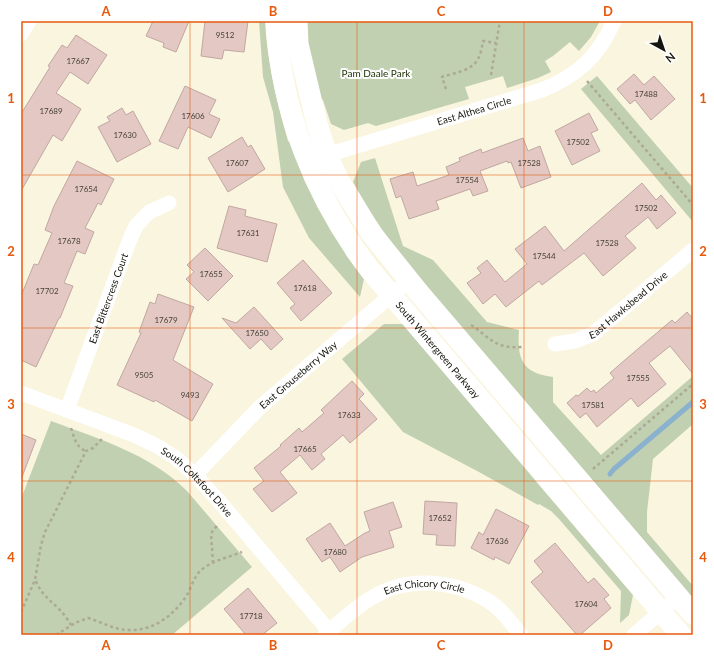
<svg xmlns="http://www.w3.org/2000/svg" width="714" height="656" font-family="Lato,sans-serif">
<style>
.green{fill:#c0d0b0}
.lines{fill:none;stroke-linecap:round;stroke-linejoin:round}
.stream{stroke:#8ab1ce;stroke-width:5}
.building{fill:#e3c8c3;stroke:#c1a7a2}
.path{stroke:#ada997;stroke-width:2.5;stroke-dasharray:3 3;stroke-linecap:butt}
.street{stroke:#fff;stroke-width:15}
.secondary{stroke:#fff;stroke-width:21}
.grid{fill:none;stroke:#e8590c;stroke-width:1;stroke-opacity:0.55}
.labels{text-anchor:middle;stroke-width:4;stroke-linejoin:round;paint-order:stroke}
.number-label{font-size:8px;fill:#49423a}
.park-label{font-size:10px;fill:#203306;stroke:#fff}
.street-label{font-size:10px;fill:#16150d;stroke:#fff}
.neatline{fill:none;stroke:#e8590c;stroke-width:1.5}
.grid-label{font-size:13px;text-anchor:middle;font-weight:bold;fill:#e8590c}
</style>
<rect width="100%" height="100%" fill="#faf5de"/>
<path class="green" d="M259,21H265C267,62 277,102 288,141L293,144L345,246L346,255L364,279L360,297L309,238L283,187L273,112L263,77Z
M304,21H600L591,37L579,51L570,42L553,56L545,61L551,72L538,78L507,88L503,76L465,87L469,99L376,126L368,123L344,130L331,124L323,100L316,96Z
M597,76L693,188V222L581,89Z
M375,158L403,246L433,260L487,322L519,330C517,359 522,373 553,377V402L601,455L693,376V424L653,459L647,512V532L693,586V598L402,257C384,233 367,208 353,182L361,162Z
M384,324H407L534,472L535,480L633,595L629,615L620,623L621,591L559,519L551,511L539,504L538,505L479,472L403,432L342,359Z
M51,421C99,439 150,454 187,491L252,567L172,635H21V499Z"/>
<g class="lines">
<path class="stream" d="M610,474L614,469L693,402"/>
</g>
<path class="building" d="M153,21H189L176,52L163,47L164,43L146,36Z
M205,21H248L244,52L224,50L222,59L201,56Z
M76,35L107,55L88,84L70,72L56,93L81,109L62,141L53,135L21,191V114L50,67L48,66L62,45L67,48Z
M634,74L644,85L654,76L675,99L651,120L635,100L630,104L617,89Z
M185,86L216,100L209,114L220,119L211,138L188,127L178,149L159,141Z
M122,108L126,115L133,111L151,144L117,162L98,127L110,121L107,117Z
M589,113L598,130L591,133L600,151L572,165L555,131Z
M242,137L248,147L251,145L265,169L228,192L208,158Z
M523,138L528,151L540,146L551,177L521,188L511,162L508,163L507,161L480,171L488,191L473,196L470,189L436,201L439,209L409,219L401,196L396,198L390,179L413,172L417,186L449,175L446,167L460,161L459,158L481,149L482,153Z
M77,161L114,179L101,205L98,203L85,228L94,232L85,254L77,251L64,283L73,286L60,318H59L36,367L21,360V296L34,264L38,265L52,233L45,230L54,206Z
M642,183L656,200L661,195L676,213L657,229L648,217L625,236L636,248L603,276L584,253L542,285L539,281L506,307L495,294L483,304L467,283L481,273L477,268L487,260L505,282L527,264L515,249L545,226L564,251Z
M229,206L246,210L245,216L277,224L267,262L217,248Z
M205,248L233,276L208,301L186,279L194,272L187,265Z
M303,260L332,293L301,321L290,308L295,304L277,283Z
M158,294L194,307L173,360L213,384L192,421L155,400L154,402L117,385L141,333L139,332L150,302L155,304Z
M254,307L283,339L271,350L261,339L250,349L222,318L236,323Z
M687,312L693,319V374L670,346L649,363L666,384L638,407L631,398L597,427L586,413L580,418L567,403L576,395L578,396L587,388L591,392L594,390L596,393L614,378L610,373L626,359L672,320L675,323Z
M352,381L364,394L359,399L377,419L350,443L343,435L321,454L325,459L312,470L300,455L280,472L297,493L272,512L253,489L264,481L254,468L281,446L280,445L299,428L302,432L324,413L321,410Z
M21,434L36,440L22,477H21Z
M425,501L457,503L455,546L436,545L437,535L423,534Z
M393,502L402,527L389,531L394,547L362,557L340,572L330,557L322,562L306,539L330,523L345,546L365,533L370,531L364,512Z
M496,509L529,526L509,564L495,557L494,560L471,548L479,532L483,535Z
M555,543L588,583L594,578L609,595L604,599L611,608L580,635H577L531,582L543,572L534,561Z
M248,588L277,623L262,635H246L224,609Z"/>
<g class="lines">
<path class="path" d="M491,75L500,21
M587,81L693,205
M446,89L442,77C453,73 472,71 478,59C481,54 482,47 483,41L496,43
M471,325C491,338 494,349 522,347
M71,428C74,438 77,448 86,451
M593,469L693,384
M213,563L211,534L213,530L219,524
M36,581C41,594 50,600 60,610C64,614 68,620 71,625
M21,612L35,580L41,545L45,532L86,451L93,448L102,439
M56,635L75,623L88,618C102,622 114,630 129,630C154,631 174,615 187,595C191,588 194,577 200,571C211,561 229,557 242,552"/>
<g class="street">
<path d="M21,34L29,21"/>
<path id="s1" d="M318,158L340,151L542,90C577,76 599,56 614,21"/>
<path id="s2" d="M555,344L575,341L593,334L693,250"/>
<path id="s3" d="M21,393L134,435L157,446L176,458L195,475L218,500L329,631"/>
<path id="s4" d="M67,410L130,239L136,226L149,212L169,203"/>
<path id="s5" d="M195,475L260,407L408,281"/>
<path id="s6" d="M325,635C340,622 355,607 373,597C408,576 453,580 487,600C501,608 511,623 521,635"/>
<path d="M634,635L678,597"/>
</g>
<g class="secondary">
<path id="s7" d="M276,21C281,112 315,198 370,270L681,635"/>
<path d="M297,21L298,44L316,120L322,140L327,155L338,179L371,233L420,294L693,614"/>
</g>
</g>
<path class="grid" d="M190,21V635M357,21V635M524,21V635M21,175H693M21,328H693M21,481H693"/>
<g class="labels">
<g class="number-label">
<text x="225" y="38">9512</text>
<text x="78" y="64">17667</text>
<text x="646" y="97">17488</text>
<text x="51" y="114">17689</text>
<text x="193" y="119">17606</text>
<text x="125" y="138">17630</text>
<text x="578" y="145">17502</text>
<text x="237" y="166">17607</text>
<text x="529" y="166">17528</text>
<text x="467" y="183">17554</text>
<text x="86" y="192">17654</text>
<text x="646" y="211">17502</text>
<text x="248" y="236">17631</text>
<text x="69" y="244">17678</text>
<text x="607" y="246">17528</text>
<text x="544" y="259">17544</text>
<text x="211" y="277">17655</text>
<text x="305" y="291">17618</text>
<text x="47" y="294">17702</text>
<text x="166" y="323">17679</text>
<text x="257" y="336">17650</text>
<text x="144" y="378">9505</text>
<text x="638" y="381">17555</text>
<text x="190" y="398">9493</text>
<text x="593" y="408">17581</text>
<text x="349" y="418">17633</text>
<text x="305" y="452">17665</text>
<text x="440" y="521">17652</text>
<text x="497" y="544">17636</text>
<text x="335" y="555">17680</text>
<text x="586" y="607">17604</text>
<text x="251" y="619">17718</text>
</g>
<g class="park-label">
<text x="376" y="77">Pam Daale Park</text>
</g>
<g class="street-label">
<text dy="4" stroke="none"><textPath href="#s1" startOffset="163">East Althea Circle</textPath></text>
<text dy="4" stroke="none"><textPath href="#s4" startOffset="119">East Bittercress Court</textPath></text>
<text dy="4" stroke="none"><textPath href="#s2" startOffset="85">East Hawksbead Drive</textPath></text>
<text dy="4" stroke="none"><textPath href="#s7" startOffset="375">South Wintergreen Parkway</textPath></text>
<text dy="4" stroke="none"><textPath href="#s5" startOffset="144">East Grouseberry Way</textPath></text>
<text dy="4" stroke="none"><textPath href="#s3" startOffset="200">South Coltsfoot Drive</textPath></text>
<text dy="4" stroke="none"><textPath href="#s6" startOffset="115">East Chicory Circle</textPath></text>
</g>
</g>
<rect width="714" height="656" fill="none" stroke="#ffffff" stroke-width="44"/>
<g transform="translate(664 50) rotate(140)" stroke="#ffffff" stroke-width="3" paint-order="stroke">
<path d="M0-3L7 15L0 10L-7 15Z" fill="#16150d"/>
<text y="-6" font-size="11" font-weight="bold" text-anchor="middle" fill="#16150d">N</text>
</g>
<rect x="22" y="22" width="670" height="612" class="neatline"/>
<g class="grid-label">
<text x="106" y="16">A</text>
<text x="273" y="16">B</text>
<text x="441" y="16">C</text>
<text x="608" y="16">D</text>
<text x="11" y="103">1</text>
<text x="703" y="103">1</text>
<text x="11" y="256">2</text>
<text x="703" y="256">2</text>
<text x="11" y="409">3</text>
<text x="703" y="409">3</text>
<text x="11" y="562">4</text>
<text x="703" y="562">4</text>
<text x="106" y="650">A</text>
<text x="273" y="650">B</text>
<text x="441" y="650">C</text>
<text x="608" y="650">D</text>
</g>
</svg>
